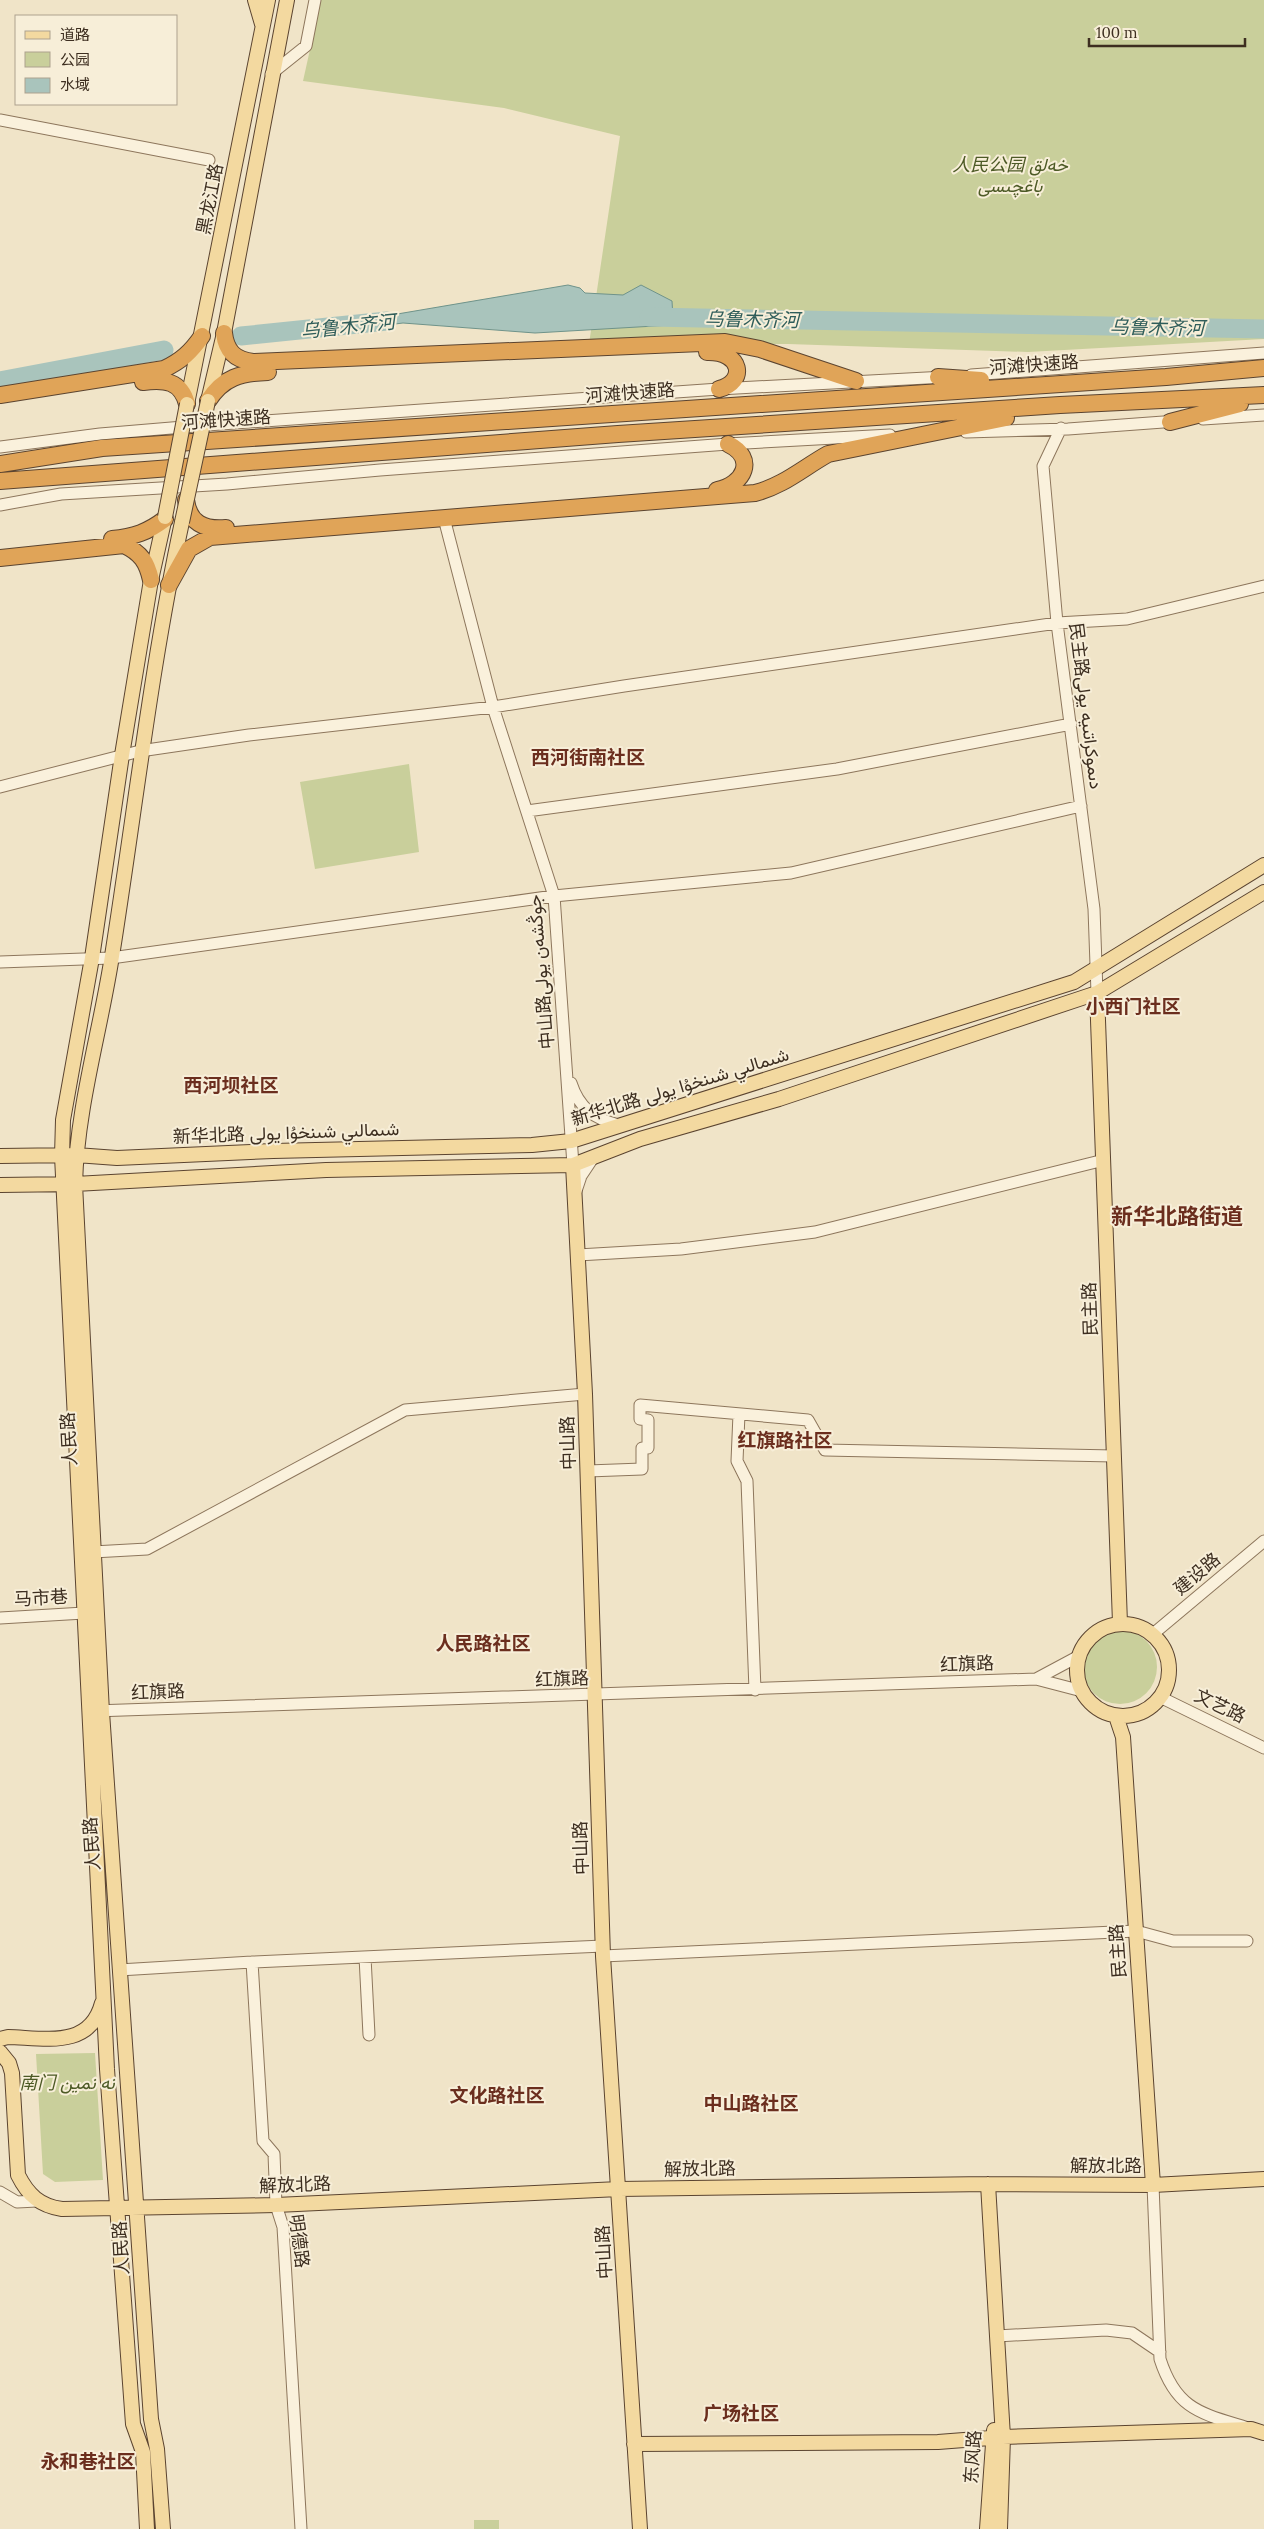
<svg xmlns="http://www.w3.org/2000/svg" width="1264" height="2529" font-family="Lora,Vazirmatn,'Noto Sans SC',serif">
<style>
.green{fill:#c9cf9b}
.water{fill:#a9c4bc;stroke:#6f938a}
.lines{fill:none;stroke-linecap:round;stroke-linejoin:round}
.river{stroke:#a9c4bc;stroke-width:19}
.minor-casing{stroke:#8d765c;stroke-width:13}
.major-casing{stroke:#5b4430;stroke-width:16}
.highway-casing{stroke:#5b4430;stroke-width:18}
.minor{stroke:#faf1dc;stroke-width:11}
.major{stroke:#f3d9a0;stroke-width:14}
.highway{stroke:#e0a458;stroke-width:16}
.major-bridge-casing{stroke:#5b4430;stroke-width:16;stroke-linecap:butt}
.major-bridge{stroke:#f3d9a0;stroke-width:14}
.labels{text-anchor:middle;stroke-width:4;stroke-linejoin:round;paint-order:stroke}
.park-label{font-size:18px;font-style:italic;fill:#4d5a26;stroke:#f7eed8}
.street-label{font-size:18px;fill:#3d2e20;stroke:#f7eed8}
.water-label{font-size:19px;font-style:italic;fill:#2f5d5a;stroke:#f7eed8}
.neighbourhood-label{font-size:19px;font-weight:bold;fill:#6b2e1e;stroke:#f7eed8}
.district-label{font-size:22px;font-weight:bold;fill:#6b2e1e;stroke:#f7eed8}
</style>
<rect width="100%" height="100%" fill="#f0e4c8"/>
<path class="green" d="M321,0H1264V339L1028,352L788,344H589L620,136L504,108L303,81Z
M409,764L419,852L315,869L300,782Z
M1083 1667a37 37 0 1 1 74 0a37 37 0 1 1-74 0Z
M95,2053L103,2180L55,2182L43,2174L36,2054Z
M474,2520H499V2529H474Z"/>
<path class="water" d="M568,285L580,288L585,293L623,295L641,285L672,301L673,318L672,325L535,333L403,323L363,328L362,320Z"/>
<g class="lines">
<path class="river" d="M649,317L1264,329
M241,336L387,321
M0,381L164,350"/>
<defs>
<path id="minor" d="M271,74L306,46L315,0
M0,120L209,160
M971,375L1264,353
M1203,419L1264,415
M1061,428L1043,466L1057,623L1094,909L1097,993
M966,432L1068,429L1177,421
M0,447L100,434L207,425L719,389L945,377
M0,505L61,494L227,484L380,470L728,444L890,435
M445,522L493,707L554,896L573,1165
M0,787L140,751L249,735L493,707L624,686L1057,623L1127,619L1264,586
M527,811L837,769L1071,724
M0,962L111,958L554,896L791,873L1081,806
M571,1083C579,1108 594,1119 619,1125
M576,1191L581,1176L593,1158
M578,1255L681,1249L815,1232L1104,1160
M739,1414L737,1461L747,1481L755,1690
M588,1471L642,1469V1448H648V1420L640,1419V1405L808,1420L825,1450L1114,1456
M93,1552L147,1549L405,1410L585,1394
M0,1618L84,1613
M1153,1634L1264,1541
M1036,1679L1079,1656
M1160,1697L1264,1748
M94,1711L1036,1679L1082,1691
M603,1956L1136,1931L1173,1941H1247
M365,1957L369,2035
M252,1962L263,2141L274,2154L276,2205L283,2227L301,2529
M119,1970L252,1962L603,1946
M1153,2185L1160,2359C1176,2409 1200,2413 1245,2427
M0,2192L17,2202L37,2201
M997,2336L1106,2330L1132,2333L1160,2352"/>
<path id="major" d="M255,0L262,24
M208,401L224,333L287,0
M187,404L268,0
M1097,993L1120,1623
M0,1156L76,1155L117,1158L273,1151L532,1145L571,1141L1074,982L1264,865
M573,1165L585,1394L603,1956L640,2529
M0,1185L75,1184L326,1170L573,1165L640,1139L779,1099L1097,993L1264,892
M1077 1670a46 46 0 1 1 92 0a46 46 0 1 1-92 0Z
M1116,1716L1123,1737L1153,2185
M0,2039L8,2037C45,2038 90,2049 102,2003
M0,2052L9,2063L12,2073L18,2175C28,2195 40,2206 62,2209L276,2205L619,2189L988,2184L1153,2185L1264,2179
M988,2184L1003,2437L1000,2529
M634,2444L938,2442L1003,2437L1251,2429L1264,2433
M147,2529L143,2452L133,2424L107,2069L62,1156L63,1120L92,958L122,755L151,580L165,517
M163,2529L157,2449L151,2419L102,1712L75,1184C77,1107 100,1033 112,956C135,811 151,666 182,522
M987,2529L994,2430"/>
<path id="highway" d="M224,333C226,351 235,360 253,362L725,342L760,349L856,381
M707,352C742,351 747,382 719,389
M938,377L981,380
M143,382C165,379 181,381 187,404
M0,395L164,369C181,361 191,352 202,336
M208,401C223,377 241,373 268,372
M1170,422L1240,404
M0,464L102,448L1166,377L1264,368
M0,481L618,434L1060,405L1264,395
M717,490C744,485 757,458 728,444
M186,500C189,523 204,530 226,528
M112,539C134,537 148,532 165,519
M0,558L124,545C141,553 147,562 151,580
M169,585L189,549L210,537L755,493C783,486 803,468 828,454L1006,418"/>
</defs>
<use href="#minor" class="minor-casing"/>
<use href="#major" class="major-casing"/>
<use href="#highway" class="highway-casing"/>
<use href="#minor" class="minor"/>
<use href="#major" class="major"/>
<use href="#highway" class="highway"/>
<defs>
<path id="major-bridge" d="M165,517L187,404
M182,522L208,401"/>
</defs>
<use href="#major-bridge" class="major-bridge-casing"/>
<use href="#major-bridge" class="major-bridge"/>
</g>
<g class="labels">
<g class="park-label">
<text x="1010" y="171">人民公园 خەلق<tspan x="1010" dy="21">باغچىسى</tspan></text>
<text x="67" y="2089">南门 نە نمين</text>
</g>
<g class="street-label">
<text transform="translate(210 199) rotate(-79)" y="6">黑龙江路</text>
<text transform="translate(1034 365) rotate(-4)" y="6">河滩快速路</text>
<text transform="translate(630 393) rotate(-4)" y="6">河滩快速路</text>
<text transform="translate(226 420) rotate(-4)" y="6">河滩快速路</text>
<text transform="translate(1086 706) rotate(83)" y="6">民主路دىموكراتىيە يولى</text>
<text transform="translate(541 972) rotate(-95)" y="6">中山路جوڭشەن يولى</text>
<text transform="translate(680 1087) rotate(-17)" y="6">新华北路 شىمالىي شىنخۇا يولى</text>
<text transform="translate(286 1133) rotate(-2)" y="6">新华北路 شىمالىي شىنخۇا يولى</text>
<text transform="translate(1090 1309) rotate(-92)" y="6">民主路</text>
<text transform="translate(69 1439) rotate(-93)" y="6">人民路</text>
<text transform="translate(568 1443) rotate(-92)" y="6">中山路</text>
<text transform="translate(1197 1574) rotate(-40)" y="6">建设路</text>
<text transform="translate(41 1598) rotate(-3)" y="6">马市巷</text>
<text transform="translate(967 1664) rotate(-2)" y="6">红旗路</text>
<text transform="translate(562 1679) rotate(-2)" y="6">红旗路</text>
<text transform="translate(158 1692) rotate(-2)" y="6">红旗路</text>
<text transform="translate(1220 1706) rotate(26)" y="6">文艺路</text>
<text transform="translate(92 1844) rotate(-94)" y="6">人民路</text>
<text transform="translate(581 1848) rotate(-92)" y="6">中山路</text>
<text transform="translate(1118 1951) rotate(-94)" y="6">民主路</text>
<text x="1106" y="2172">解放北路</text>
<text transform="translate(700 2169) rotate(-1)" y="6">解放北路</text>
<text transform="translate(295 2185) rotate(-2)" y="6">解放北路</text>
<text transform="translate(299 2241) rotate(83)" y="6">明德路</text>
<text transform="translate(121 2248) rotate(-93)" y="6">人民路</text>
<text transform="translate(604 2252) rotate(-93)" y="6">中山路</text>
<text transform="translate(973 2457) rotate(-86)" y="6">东风路</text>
</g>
<g class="water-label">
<text transform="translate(752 319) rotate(1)" y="7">乌鲁木齐河</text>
<text transform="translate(348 326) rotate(-6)" y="7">乌鲁木齐河</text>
<text transform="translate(1157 327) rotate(1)" y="7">乌鲁木齐河</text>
</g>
<g class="neighbourhood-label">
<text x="588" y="764">西河街南社区</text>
<text x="1133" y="1013">小西门社区</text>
<text x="231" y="1092">西河坝社区</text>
<text x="785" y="1447">红旗路社区</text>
<text x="483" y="1650">人民路社区</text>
<text x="497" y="2102">文化路社区</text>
<text x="751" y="2110">中山路社区</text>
<text x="741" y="2420">广场社区</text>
<text x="88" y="2468">永和巷社区</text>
</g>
<g class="district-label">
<text x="1177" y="1224">新华北路街道</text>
</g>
</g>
<rect x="15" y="15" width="162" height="90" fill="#f7eed8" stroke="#ada18e"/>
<rect x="25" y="31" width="25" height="8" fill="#f3d9a0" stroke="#ada18e"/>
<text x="60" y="40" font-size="15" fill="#3d2e20">道路</text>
<rect x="25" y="52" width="25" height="15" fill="#c9cf9b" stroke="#ada18e"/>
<text x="60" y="65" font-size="15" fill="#3d2e20">公园</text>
<rect x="25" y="78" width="25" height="15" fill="#a9c4bc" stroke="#ada18e"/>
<text x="60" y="90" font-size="15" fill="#3d2e20">水域</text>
<path d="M1089 38v8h156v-8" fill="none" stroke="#3d2e20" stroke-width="2.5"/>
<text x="1096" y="38" font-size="15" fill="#3d2e20" stroke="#f7eed8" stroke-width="4" paint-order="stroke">100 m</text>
</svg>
